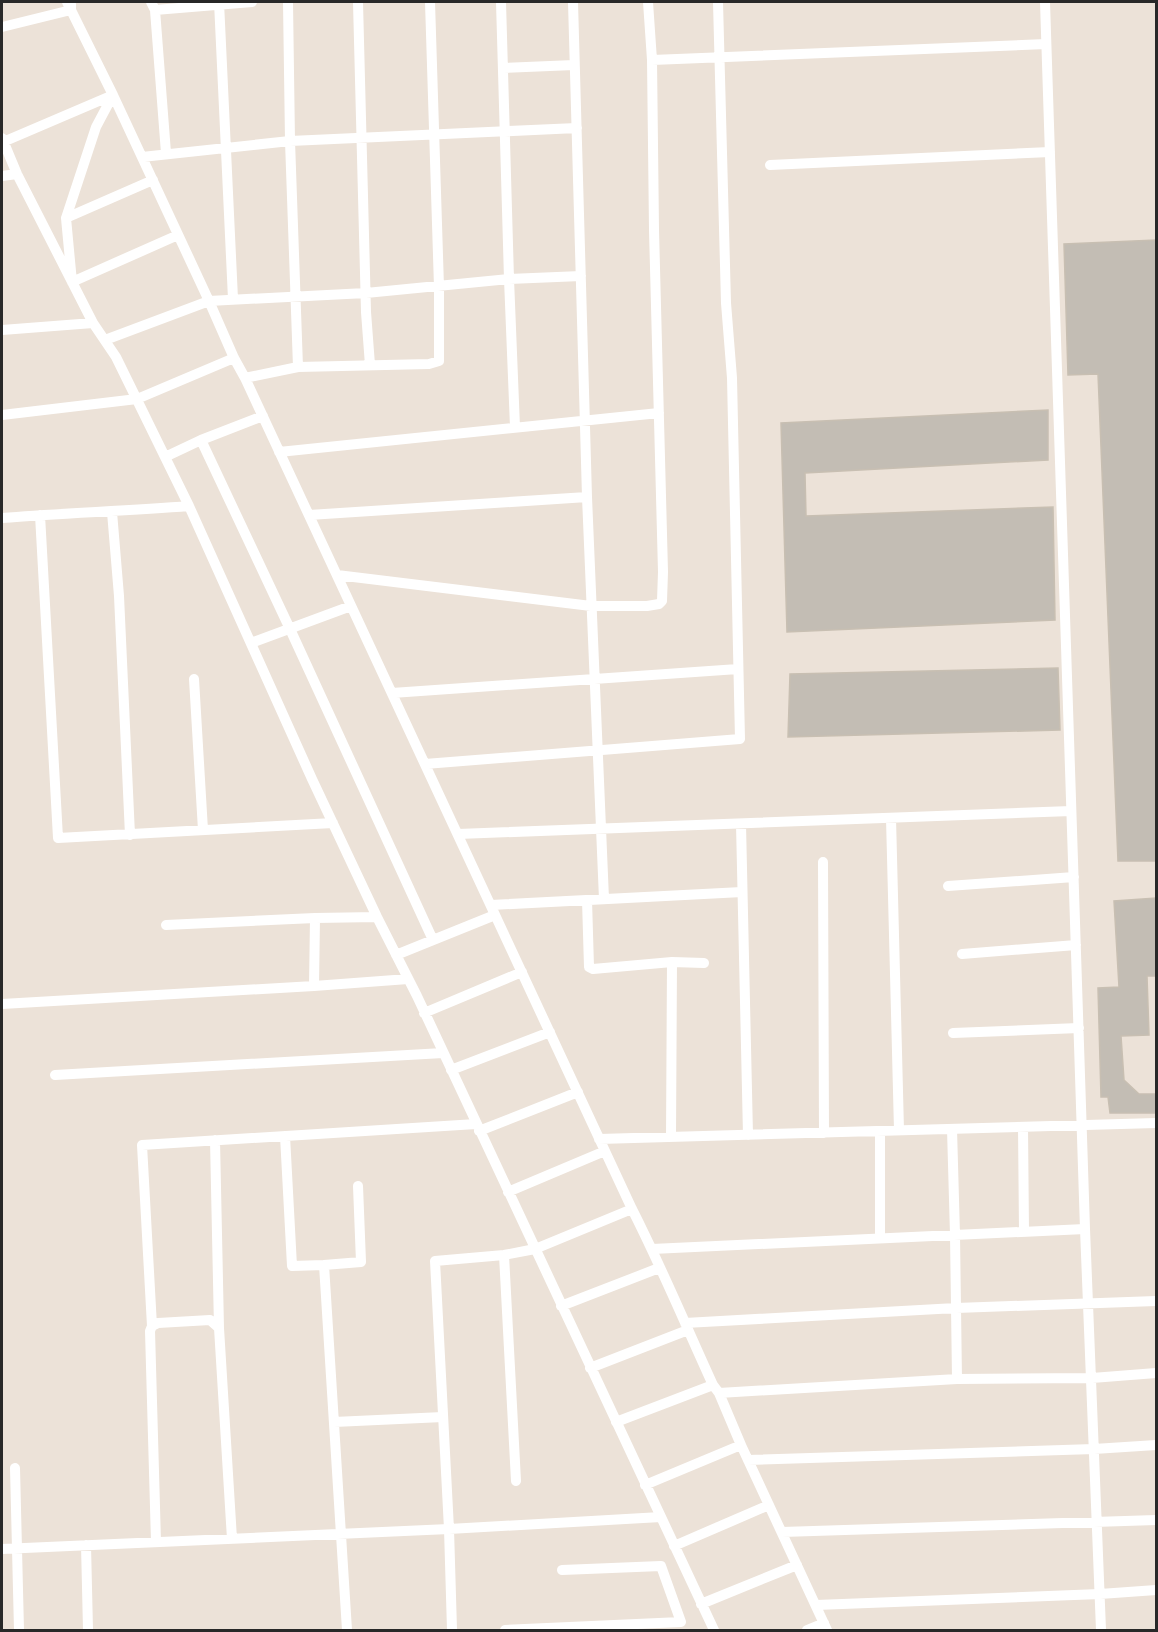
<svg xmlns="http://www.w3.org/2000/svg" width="1158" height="1632" font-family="Karla,sans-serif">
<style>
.building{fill:#c3bdb4;stroke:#c8bfb2;stroke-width:1.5}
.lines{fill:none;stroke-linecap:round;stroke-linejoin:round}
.minor{stroke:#fff;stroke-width:10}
</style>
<rect width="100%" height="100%" fill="#ece2d8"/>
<path class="building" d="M1156,240V861H1118L1098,374L1068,375L1064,244Z
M1048,410V460L805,473L806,516L1053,507L1055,620L787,632L781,423Z
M1058,668L1060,730L788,737L790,674Z
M1156,898V976H1147L1149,1035L1121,1036L1124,1080L1139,1094H1156V1113H1110L1108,1097H1101L1098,988L1119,987L1114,901Z"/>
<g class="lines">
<path class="minor" d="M151,2L155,10L166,153
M219,2L233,299
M358,2L366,312L370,365
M501,2L509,279L515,427
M573,2L587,497L604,899
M1045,2L1085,1229L1101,1630
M155,10L252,2
M2,27L71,10V4
M652,60L1046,44
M504,68L574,65
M2,138L17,174L93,323L116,357L189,506L312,779L377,917L417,996L714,1630
M3,142L113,95L209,301L234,358L245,378L632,1209C661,1266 686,1326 713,1385L719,1393L741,1445L827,1630
M142,157L290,141L288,2
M770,165L1050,152
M2,176L17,174
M153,180L66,218L72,282L178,235
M66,218L96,127L113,95L67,2
M2,330L93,323
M105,340L209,301L366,293L509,279L581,276
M298,367L290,141L577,128
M245,378L298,367L429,364L439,361V287L430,2
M2,415L137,399L234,358
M263,416L201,440L290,629L433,940
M279,452L659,413
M165,457L201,440
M112,512L119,596L130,835
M40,515L58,838L333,823
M309,515L587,497
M2,518C64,513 126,511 189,506
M337,575L591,606H647L659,604L662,601L663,572L654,230L652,60L648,2
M251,643L351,606
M194,679L203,830
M392,693L738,669
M425,764L740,739L732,378L726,303L718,2
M891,818L899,1130
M741,824L748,1135
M458,834L1071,811
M823,862L824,1133
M948,886L1074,877
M587,900L589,967L593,969L672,962L671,1137
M491,905L742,892
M166,925L315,918L377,917
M962,954L1076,945
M396,955L495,915
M672,962L704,963
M314,986L315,918
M2,1004L314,986L408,979
M424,1013L522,972
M953,1033L1079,1028
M451,1070L550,1032
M55,1075L443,1053
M1023,1127L1024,1232
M952,1129L955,1235L957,1379
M479,1131L578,1092
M880,1132V1238
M285,1136L292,1266L324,1265L347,1630
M599,1139L1156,1123
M215,1140L219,1328
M508,1192L605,1151
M652,1249L1085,1229
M504,1255L516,1481
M324,1265L361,1262L358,1186
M561,1306L659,1268
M685,1323L956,1308L1156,1301
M152,1326L158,1323L210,1320L219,1328L232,1539
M590,1368L688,1330
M719,1393L957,1379L1092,1378L1156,1373
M334,1422L443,1417
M616,1422L713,1385
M748,1460L1094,1449L1156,1445
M15,1468L19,1630
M645,1485L741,1445
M782,1532L1156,1520
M156,1542L150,1331L152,1326L142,1145L476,1124
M86,1545L88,1630
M674,1546L769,1505
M2,1549L449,1529L661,1517
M701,1604L797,1565
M816,1605L1100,1594L1156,1590
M452,1630L449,1529L435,1261L504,1255L535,1249L632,1209
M505,1630L681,1622L661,1566L562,1570
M807,1630L824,1623"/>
</g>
<rect width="1158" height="1632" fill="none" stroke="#282828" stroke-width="6"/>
</svg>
